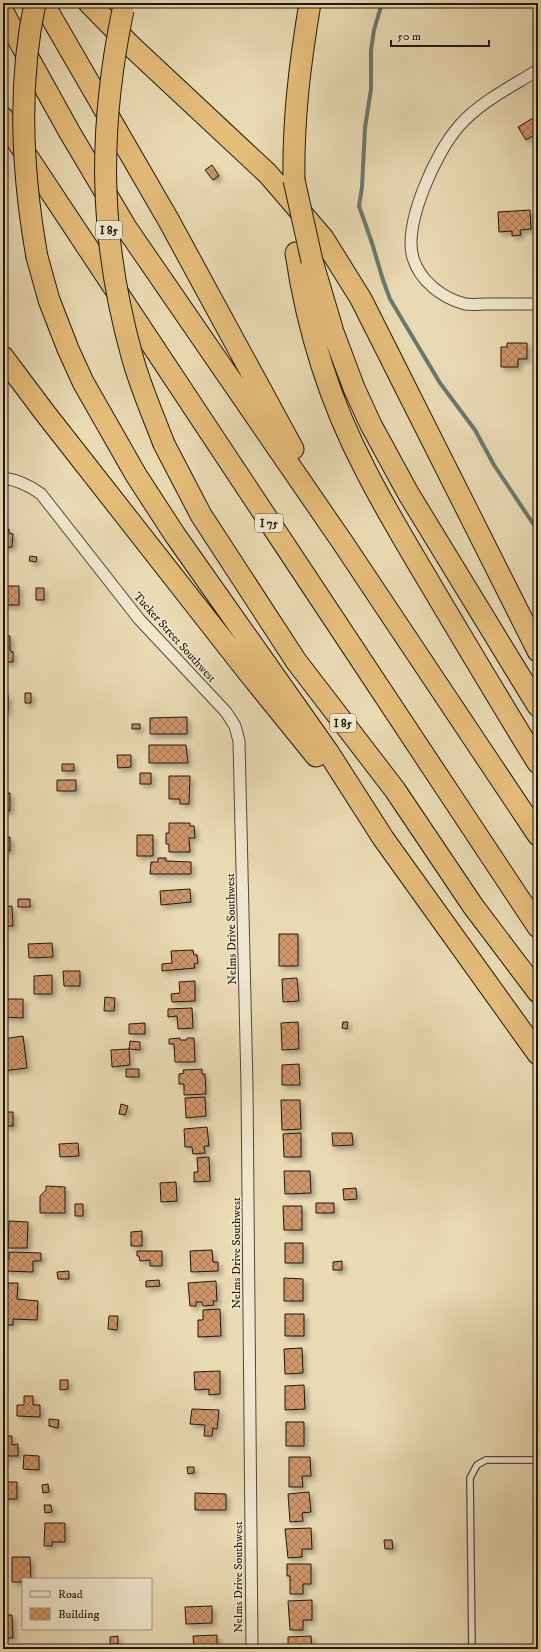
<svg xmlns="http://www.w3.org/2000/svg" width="541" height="1652" font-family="'IM FELL DW Pica',serif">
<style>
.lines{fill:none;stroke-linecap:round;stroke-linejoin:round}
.stream{stroke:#677970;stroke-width:4}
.building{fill:url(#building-cross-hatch);stroke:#1e170e;filter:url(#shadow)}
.lane-casing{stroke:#514838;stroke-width:8}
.street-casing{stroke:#514838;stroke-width:13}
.highway-casing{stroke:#1e170e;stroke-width:23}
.lane{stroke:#f1e7ce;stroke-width:5.5}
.street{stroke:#f1e7ce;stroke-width:11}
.highway{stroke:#e5bd7a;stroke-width:21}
.highway-bridge-casing{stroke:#1e170e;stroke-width:23;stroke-linecap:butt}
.highway-bridge{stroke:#e5bd7a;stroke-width:21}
.labels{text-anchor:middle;stroke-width:3;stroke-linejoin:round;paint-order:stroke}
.shield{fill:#f1e7ce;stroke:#5d5548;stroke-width:1}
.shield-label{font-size:11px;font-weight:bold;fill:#1e170e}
.street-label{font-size:12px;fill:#1e170e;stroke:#f1e7ce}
</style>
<defs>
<pattern id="building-cross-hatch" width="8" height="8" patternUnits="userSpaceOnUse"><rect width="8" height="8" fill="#cf966b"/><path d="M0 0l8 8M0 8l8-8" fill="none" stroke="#a77956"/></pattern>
<filter id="shadow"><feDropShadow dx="3.5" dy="3.5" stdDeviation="2" flood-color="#0004"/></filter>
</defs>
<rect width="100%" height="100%" fill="#eadab4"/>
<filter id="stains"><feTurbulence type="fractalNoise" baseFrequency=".005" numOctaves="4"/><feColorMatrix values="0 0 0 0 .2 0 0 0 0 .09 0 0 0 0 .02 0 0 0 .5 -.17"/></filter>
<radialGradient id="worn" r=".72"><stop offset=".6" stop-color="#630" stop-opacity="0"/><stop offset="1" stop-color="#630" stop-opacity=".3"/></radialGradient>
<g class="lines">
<path class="stream" d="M382,3L374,30L371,50V89L365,128L362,187L359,206L372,243L383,280L390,299L440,383L475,430L494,465L538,531"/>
</g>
<path class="building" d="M538,115V135L537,133L526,140L518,127Z
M212,165L219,176L213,180L205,170Z
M530,210L531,229L520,230L521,235L512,236V231L499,232L498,212Z
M507,343H527V359H518V367H501V347H507Z
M535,344H538V368H535Z
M3,529H9V533L13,534L12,547L3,548Z
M30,556L37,557L36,562L29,561Z
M3,586H19V605H3Z
M36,588H44V600H36Z
M3,636H10V651L13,652V662H3Z
M25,693H31V703H25Z
M8,695V711L3,712V696Z
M187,717V734H150V718Z
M132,724H140V729H132Z
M149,745H186L188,763H149Z
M117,755H131V767L118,768Z
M62,764H74V771H62Z
M140,773H151V784H140Z
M169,776H190L189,804H180V799H169Z
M57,780H76V791H57Z
M3,793H10V811H3Z
M169,823H190V826H194L195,838H189L190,852H169V844H166V833H169Z
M137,835H153V856H137Z
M3,837H10V851H4V857H3Z
M158,858H166V861L191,862V874H150L151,862H158Z
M190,889L191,902L161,905L160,891Z
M18,899H30V907H18Z
M12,906L13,926H3V907Z
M279,934H298V966H279Z
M52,943L53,957L29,958L28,944Z
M193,950L194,955H197L198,963L194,964L195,968L162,971V964L172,963L171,951Z
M63,971H80V986H64Z
M52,975V994H34V976Z
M297,978L299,1001L283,1002L282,979Z
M195,981V1001L172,1002L171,994L180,993L179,982Z
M105,997L115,998L114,1011H104Z
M3,999H23V1018L3,1017Z
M192,1008L193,1028L178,1029L177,1016L168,1017V1009Z
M298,1022L299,1049L282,1050L281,1023Z
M343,1022H348L347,1029L342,1028Z
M145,1023V1034H129V1024Z
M23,1036L27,1068L3,1071V1039Z
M180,1038V1040H187V1038H194L195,1062H175L174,1044H169V1039Z
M130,1041L140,1042V1050L129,1049Z
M129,1049L130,1065L112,1067L111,1050Z
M299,1064L300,1085H282V1065Z
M126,1069H139V1077H126Z
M202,1069V1074H205L206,1094L184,1095V1084H179V1074L184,1073L183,1070Z
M205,1097L206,1116L186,1118L185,1098Z
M281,1100H300L301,1129L282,1130Z
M121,1104L128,1106L125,1115L119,1114Z
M3,1112H13V1126H3Z
M207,1127L209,1146H204L205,1153L193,1154L192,1147H185L184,1129Z
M301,1133V1157H284L283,1134Z
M332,1133H352L353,1145L333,1146Z
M78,1143L79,1156L60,1157L59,1144Z
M209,1157L210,1181L194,1182V1172H198L197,1158Z
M284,1171H310L311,1193L285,1194Z
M176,1182L177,1201L161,1202L160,1183Z
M46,1186L65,1187V1213H40V1196L46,1190Z
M356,1188L357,1199L344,1200L343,1189Z
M316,1203H334V1213H316Z
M75,1204H83V1216H75Z
M283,1206H302V1230H284Z
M9,1221L28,1222L27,1248H8Z
M142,1231V1246H131V1232Z
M285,1243H303V1263H285Z
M212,1250L213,1262H218V1271L191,1272L190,1251Z
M137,1251H162V1266H150V1260L140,1261L139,1256H137Z
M9,1252L41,1253V1261H33V1272L5,1271V1260H9Z
M342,1261V1270H333V1262Z
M69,1271V1279H58L57,1272Z
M284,1278L303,1279V1301H284Z
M159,1280L160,1286L146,1287V1281Z
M216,1281L217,1301H213L214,1305L203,1306L202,1302H196V1306H190L188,1283Z
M8,1283H18L17,1299L38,1301L37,1320L13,1319V1325H4V1287H8Z
M220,1309L221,1336L198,1337V1320H203V1310Z
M285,1314H304V1336H285Z
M109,1316H118L117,1330L108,1329Z
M302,1348L303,1373L285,1374L284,1349Z
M220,1371V1394L209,1395V1389L195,1390L194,1372Z
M60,1380H68V1389L60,1390Z
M304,1385L305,1409L285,1410V1386Z
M24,1396H33V1405H40V1417L17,1416V1405H24Z
M192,1409L219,1410L217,1429L213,1428L212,1436H204L205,1425L190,1424Z
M49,1419L59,1420L58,1428L49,1426Z
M286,1422H304V1446H286Z
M3,1436H12V1445L18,1444V1456H6V1461H3Z
M24,1455L39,1456V1470L23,1469Z
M289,1457H310L311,1476H302L303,1487H289Z
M187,1467H194V1473L188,1474Z
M3,1482H17V1499H3Z
M48,1484L49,1492L43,1493L42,1485Z
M309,1492L311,1512L302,1513L303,1521L290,1522L288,1494Z
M195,1493L226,1494V1510H195Z
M44,1505H51L52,1512L45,1513Z
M45,1523H65V1542H52V1546H44Z
M311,1528L312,1549H302V1557L288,1558L285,1529Z
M384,1540H392L393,1549H385Z
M12,1557H30L31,1579H23V1582H12Z
M287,1564H311V1584H303V1594H290V1576H287Z
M312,1600V1620H303V1630H290L288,1601Z
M212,1606V1623L186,1624L185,1607Z
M3,1615H12L13,1638H3Z
M217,1635V1649H194L193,1636Z
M118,1636V1644H110V1637Z
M311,1636L312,1649H288V1637Z"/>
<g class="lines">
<defs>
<path id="lane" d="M472,1649L470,1478L477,1465L486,1460H538"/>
<path id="street" d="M538,70C511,87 480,102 459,126C436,152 403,224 413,258C420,281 442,298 465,304C472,305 480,304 486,304C504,304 521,304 538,304
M3,478C18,480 29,485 41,494L139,619L226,712L235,726L239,741L247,1086L252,1649"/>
<path id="highway" d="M43,3L169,221L293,449
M89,3L131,46L268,174L323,238L361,299L538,651
M3,12L70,133L127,229L343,543L538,835
M3,118L13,135L538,927
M294,180C293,119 300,63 310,3
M296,253C307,328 330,402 365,469C385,509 409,548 432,587C467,646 502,705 538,763
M37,257L49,300L68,349L83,382L136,475L175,535L328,752L383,838L538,1054
M312,261L333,332L354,388L371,425L408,493L538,706
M3,357L45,413L248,672L316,756
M164,444L201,515L296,661L395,790L473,906L538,992"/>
</defs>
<use href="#lane" class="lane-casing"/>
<use href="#street" class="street-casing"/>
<use href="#highway" class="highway-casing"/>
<use href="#lane" class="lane"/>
<use href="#street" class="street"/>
<use href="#highway" class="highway"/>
<defs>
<path id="highway-bridge" d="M35,3C17,88 22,173 37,257
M123,10C98,130 99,237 132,356C140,386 153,415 164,444
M294,180L312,261"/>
</defs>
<use href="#highway-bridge" class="highway-bridge-casing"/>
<use href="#highway-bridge" class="highway-bridge"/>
</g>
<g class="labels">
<g class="shield">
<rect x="96" y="221" width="26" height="18" rx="3"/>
<rect x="255" y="514" width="28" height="18" rx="3"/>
<rect x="330" y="714" width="26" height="18" rx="3"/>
</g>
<g class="shield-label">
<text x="109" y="234">I 85</text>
<text x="269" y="527">I 75</text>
<text x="343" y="727">I 85</text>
</g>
<g class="street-label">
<text transform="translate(175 637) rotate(48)" y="4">Tucker Street Southwest</text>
<text transform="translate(231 929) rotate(-91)" y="4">Nelms Drive Southwest</text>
<text transform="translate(236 1253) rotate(-90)" y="4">Nelms Drive Southwest</text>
<text transform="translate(238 1577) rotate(-90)" y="4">Nelms Drive Southwest</text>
</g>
</g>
<rect width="541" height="1652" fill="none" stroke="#eadab4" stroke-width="16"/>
<rect x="4" y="4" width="533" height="1644" fill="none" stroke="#1e170e" stroke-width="2"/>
<rect x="8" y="8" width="525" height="1636" fill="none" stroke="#1e170e"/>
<rect x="22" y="1578" width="130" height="52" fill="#f1e7ce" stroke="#9d9481"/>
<rect x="30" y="1591" width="20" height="6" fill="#f1e7ce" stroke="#9d9481"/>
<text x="58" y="1598" font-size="12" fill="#1e170e">Road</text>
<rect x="30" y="1608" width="20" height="12" fill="url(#building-cross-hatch)" stroke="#9d9481"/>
<text x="58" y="1618" font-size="12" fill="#1e170e">Building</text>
<path d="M391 40v6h98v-6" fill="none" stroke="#1e170e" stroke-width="2"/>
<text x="397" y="40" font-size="12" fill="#1e170e" stroke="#f1e7ce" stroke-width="3" paint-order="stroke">50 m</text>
<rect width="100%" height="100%" filter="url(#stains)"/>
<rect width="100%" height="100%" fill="url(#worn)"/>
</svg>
